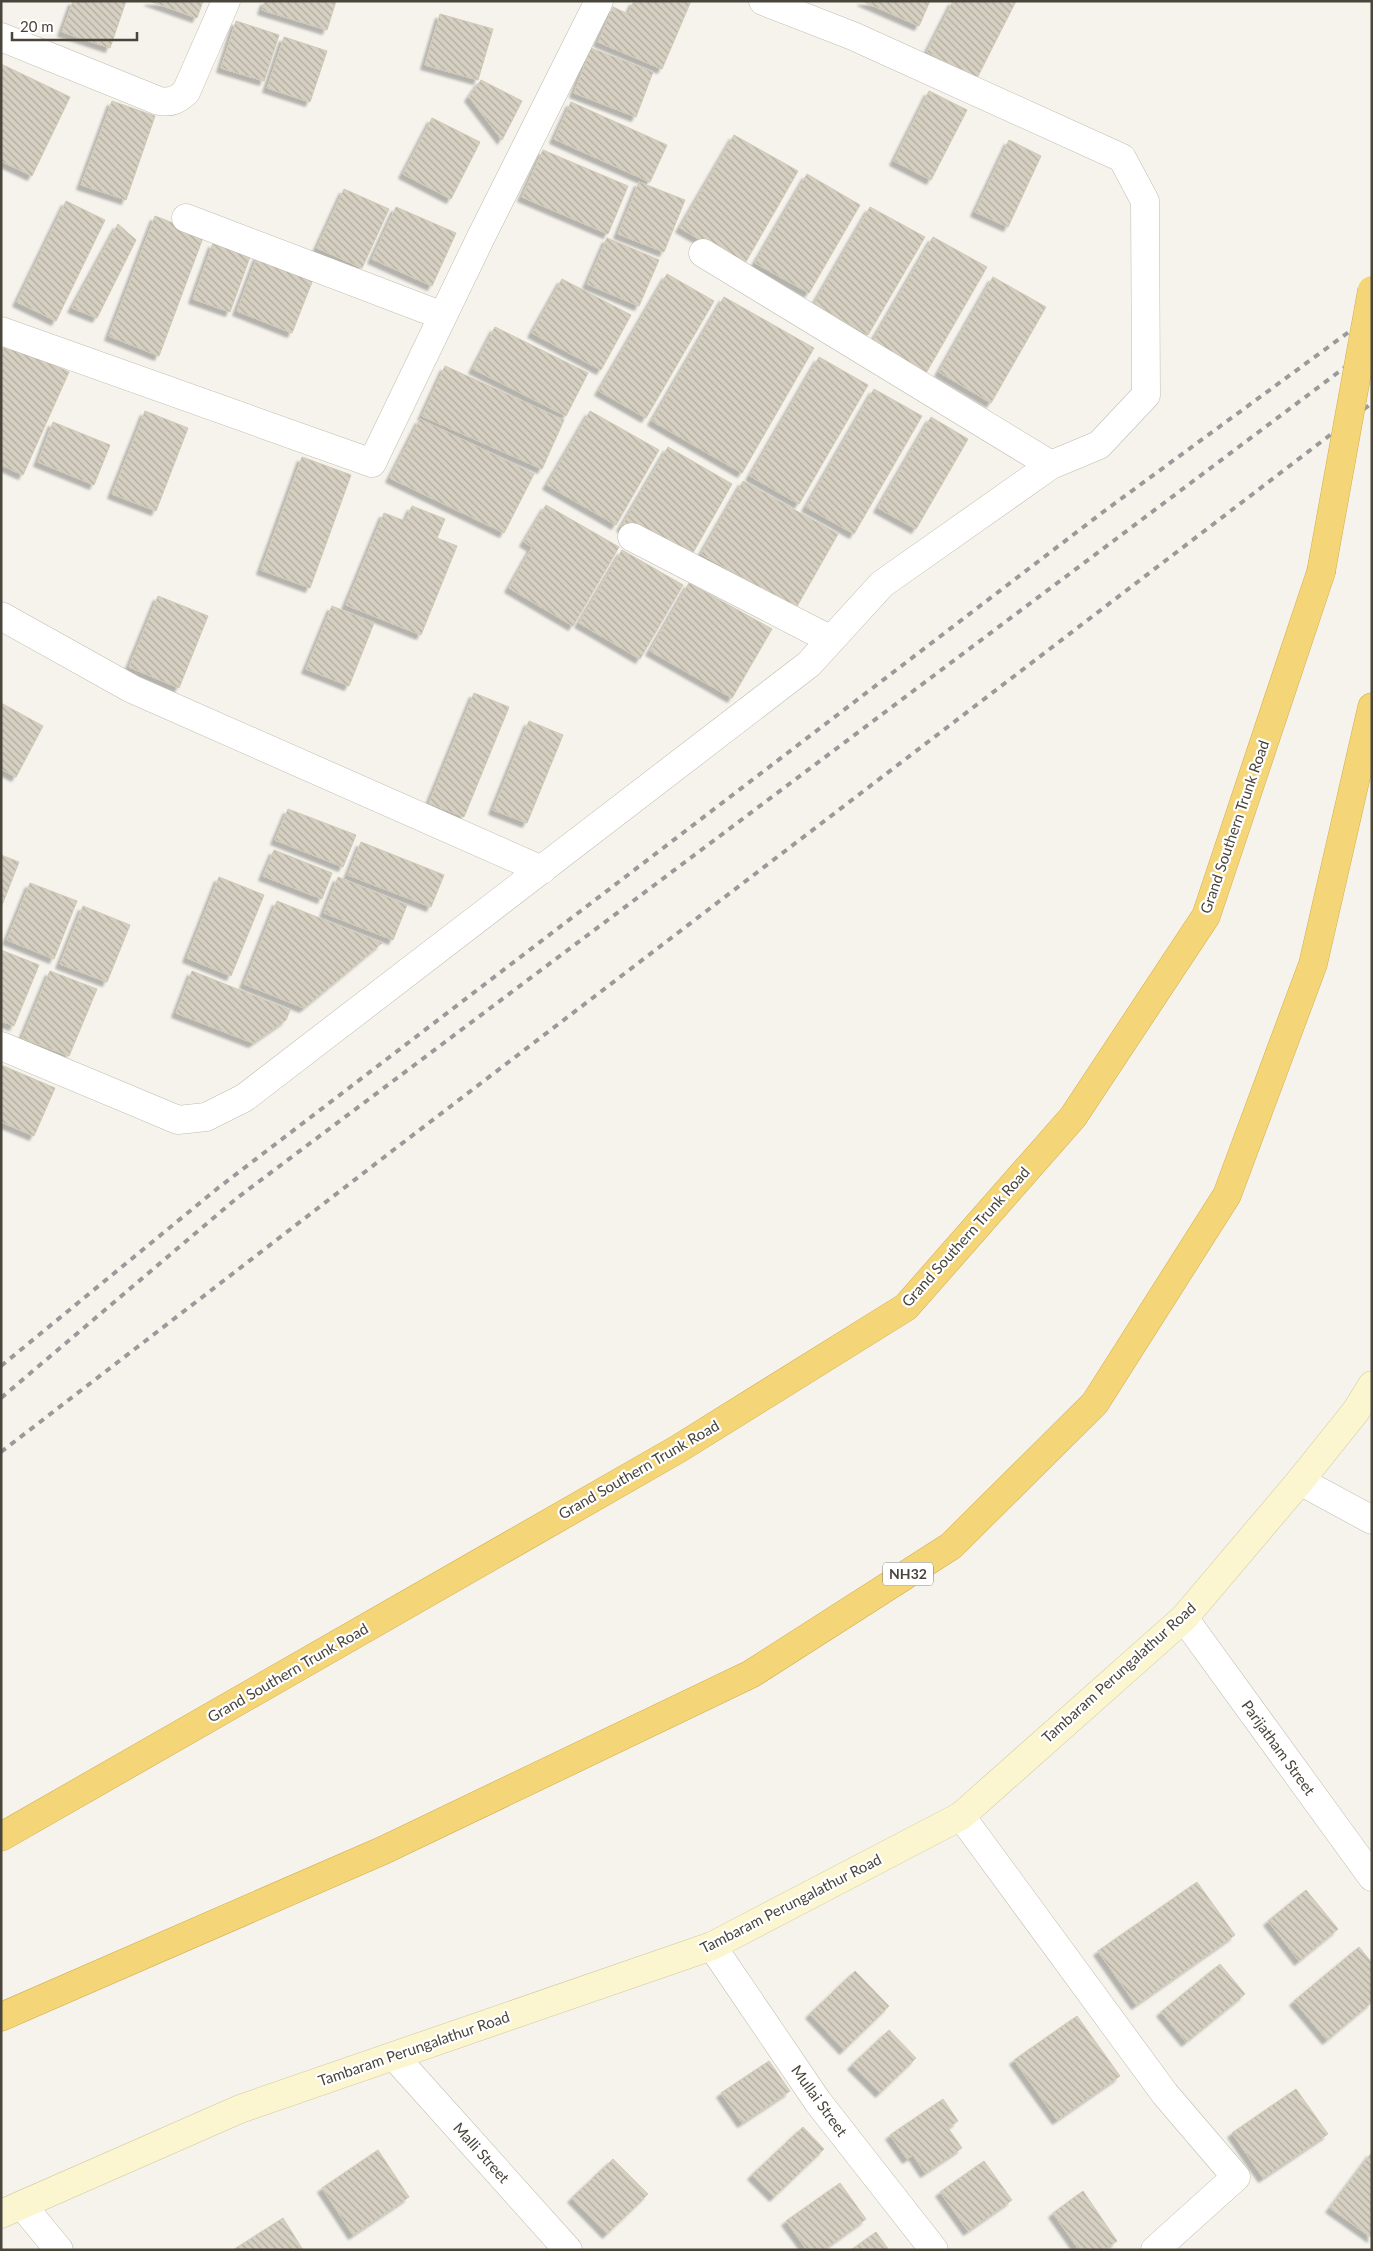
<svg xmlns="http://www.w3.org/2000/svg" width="1373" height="2251" font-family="Lato,sans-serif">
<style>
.building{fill:url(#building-back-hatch);stroke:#d0c9b6;filter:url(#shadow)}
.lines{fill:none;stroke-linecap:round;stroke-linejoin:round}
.street-casing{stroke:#c0bcaf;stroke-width:29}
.secondary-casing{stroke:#d1c99f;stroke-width:29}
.highway-casing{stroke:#d3ad48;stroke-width:29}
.street{stroke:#fff;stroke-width:28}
.secondary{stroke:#fbf5d0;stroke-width:28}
.highway{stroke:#f4d679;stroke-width:28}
.rail{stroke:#9a9a9a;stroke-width:4;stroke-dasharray:6 6;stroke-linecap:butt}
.highway-bridge-casing{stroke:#d3ad48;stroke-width:29;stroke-linecap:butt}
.highway-bridge{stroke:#f4d679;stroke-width:28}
.labels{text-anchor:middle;stroke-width:4.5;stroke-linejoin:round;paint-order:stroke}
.shield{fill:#fff;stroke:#807d75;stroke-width:1}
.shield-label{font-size:14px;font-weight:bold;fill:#49453a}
.street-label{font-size:15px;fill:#49453a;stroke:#fff}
</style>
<defs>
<pattern id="building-back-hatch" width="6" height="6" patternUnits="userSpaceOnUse" patternTransform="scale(1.25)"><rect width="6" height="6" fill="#d6d0c2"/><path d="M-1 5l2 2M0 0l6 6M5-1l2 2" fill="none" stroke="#b0ab9f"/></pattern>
<filter id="shadow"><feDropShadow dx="-4.5" dy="4.5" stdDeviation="1" flood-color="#0004"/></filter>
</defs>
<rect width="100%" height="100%" fill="#f5f3ec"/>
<path class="building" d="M73,1H126L110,48L62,32Z
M149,1H203L197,18Z
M265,1H336L327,30L262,10Z
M634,1H691L662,69L598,42L613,7L628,14Z
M862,1H930L919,26Z
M953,1H1016L977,78L927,52Z
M440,14L493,29L478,80L425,65Z
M236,21L279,35L264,81L221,68Z
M284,37L327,51L310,102L267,88Z
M591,48L653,72L636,117L574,93Z
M1,64L70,97L32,176L1,161Z
M481,80L522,101L502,140L469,97Z
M929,91L967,110L931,180L894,161Z
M112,101L155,116L126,200L81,185Z
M571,102L667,145L650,182L554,139Z
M432,118L480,142L451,199L403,174Z
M734,135L798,171L744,265L680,228Z
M1009,140L1041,156L1008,227L975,212Z
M543,150L628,186L608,234L522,197Z
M807,174L860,205L809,293L755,263Z
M639,182L685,200L664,252L618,234Z
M344,189L389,209L362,268L317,248Z
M66,201L105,220L56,321L17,302Z
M396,207L456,233L432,286L372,259Z
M870,207L925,237L868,335L814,304Z
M155,216L204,235L159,356L109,336Z
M118,224L136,240L97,318L72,308Z
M933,237L987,267L926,373L872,342Z
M607,238L659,260L639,306L587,284Z
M213,243L250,257L230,312L193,299Z
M258,255L314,277L292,333L237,311Z
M667,274L714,301L646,418L599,391Z
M993,277L1046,307L991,403L939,372Z
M562,279L631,315L601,370L532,333Z
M724,297L814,348L742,473L652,421Z
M495,327L588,373L566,416L473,369Z
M6,344L69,372L23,475L1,465V353Z
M819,357L868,385L799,504L750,476Z
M445,366L564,420L542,469L422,416Z
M874,389L922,416L854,534L806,507Z
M145,411L188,428L156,511L112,494Z
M590,411L659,450L616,525L547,485Z
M931,417L968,439L916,529L878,508Z
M420,419L534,474L504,533L390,478Z
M53,422L110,445L94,485L38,462Z
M668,447L732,484L686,565L621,527Z
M302,457L351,475L310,588L261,570Z
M743,481L838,534L796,608L701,554Z
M546,505L619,547L573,626L509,588L532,547L524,542Z
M412,506L445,519L437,538L457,546L421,635L346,605L384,513L405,521Z
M622,550L683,585L640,659L579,623Z
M689,583L772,629L732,698L650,651Z
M158,596L208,616L179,688L129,667Z
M332,606L374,623L349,686L306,669Z
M474,693L509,707L464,817L429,803Z
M1,703L43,726L16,777L1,769Z
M529,721L563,735L527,823L493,810Z
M288,809L356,835L343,867L275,840Z
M361,842L444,875L431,907L348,875Z
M274,850L332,873L322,899L263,876Z
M1,855L19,862L2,905H1Z
M219,877L264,895L231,976L187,958Z
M338,877L407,905L393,940L324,913Z
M30,883L77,901L54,959L7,940Z
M277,901L382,943L304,1008L244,984Z
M83,906L130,925L107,982L60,964Z
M1,950L39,965L14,1026L1,1021Z
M50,971L97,989L69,1056L22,1038Z
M192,971L290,1010L286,1020L253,1043L176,1013Z
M1,1065L55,1088L34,1136L1,1122Z
M1197,1882L1235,1935L1136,2005L1098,1951Z
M1306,1890L1338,1929L1299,1961L1268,1921Z
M1359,1947L1372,1963V2002L1327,2040L1294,2001Z
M1220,1964L1245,1994L1186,2042L1161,2012Z
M855,1971L889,2006L844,2050L810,2014Z
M1077,2016L1120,2076L1057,2120L1014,2060Z
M889,2030L916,2058L880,2093L852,2065Z
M769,2061L790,2091L742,2123L721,2093Z
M1296,2089L1328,2134L1263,2178L1232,2133Z
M943,2099L958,2121L948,2128L962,2148L925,2173L913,2155L907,2159L890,2135Z
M803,2127L824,2149L774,2197L752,2175Z
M378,2150L409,2197L353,2235L322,2188Z
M1372,2152V2238L1330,2208Z
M613,2159L648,2194L607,2234L572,2198Z
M984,2161L1012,2200L968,2231L940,2192Z
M840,2183L866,2219L823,2250H807L786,2221Z
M1083,2191L1117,2241L1104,2250H1079L1053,2213Z
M283,2218L303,2250H233Z
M876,2232L889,2250H851Z"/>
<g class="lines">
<defs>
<path id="street" d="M1,37L159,101C171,103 177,100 186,92L226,1
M186,218L443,316
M703,253L1051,465
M1,331L372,463L480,239L599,1
M632,537L831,640
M1,616L132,689L542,870
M1,1046L178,1120L206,1117L244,1098L809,664L882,584L1051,465L1099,445L1146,395L1145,201L1122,158L853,36L763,1
M1300,1481L1372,1520
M1184,1618L1372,1877
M961,1816L1165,2094L1236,2177L1155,2250
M712,1946L818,2102L934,2250
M394,2056L568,2250
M22,2205L59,2250"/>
<path id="secondary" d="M1,2214L240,2109L712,1946L961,1816L1184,1618L1300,1481L1356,1411L1372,1385"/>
<path id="highway" d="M1,1837L678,1449L906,1307L1073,1117L1206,916L1321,572
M1,2017L384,1850L751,1674L951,1546L1095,1403L1227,1195L1313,964L1372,707"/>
</defs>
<use href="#street" class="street-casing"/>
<use href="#secondary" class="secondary-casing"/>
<use href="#highway" class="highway-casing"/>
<use href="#street" class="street"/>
<use href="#secondary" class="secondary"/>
<use href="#highway" class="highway"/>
<path class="rail" d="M1,1366L218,1188L1103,512L1372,315
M1,1398L237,1198L1372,347
M1,1452L396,1148L1372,403"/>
<defs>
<path id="highway-bridge" d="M1321,572L1372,290"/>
</defs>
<use href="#highway-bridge" class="highway-bridge-casing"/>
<use href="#highway-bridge" class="highway-bridge"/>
</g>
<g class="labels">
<rect class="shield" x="883" y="1562.5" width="50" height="23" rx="4"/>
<g class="shield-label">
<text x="908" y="1579">NH32</text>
</g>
<g class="street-label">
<text transform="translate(1235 827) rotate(-71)" y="5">Grand Southern Trunk Road</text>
<text transform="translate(966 1237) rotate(-48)" y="5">Grand Southern Trunk Road</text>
<text transform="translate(639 1470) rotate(-30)" y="5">Grand Southern Trunk Road</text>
<text transform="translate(288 1673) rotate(-30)" y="5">Grand Southern Trunk Road</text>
<text transform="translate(1119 1673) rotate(-42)" y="5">Tambaram Perungalathur Road</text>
<text transform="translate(1278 1748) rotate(54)" y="5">Parijatham Street</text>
<text transform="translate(791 1904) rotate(-27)" y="5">Tambaram Perungalathur Road</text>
<text transform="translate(414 2049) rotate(-19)" y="5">Tambaram Perungalathur Road</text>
<text transform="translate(819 2101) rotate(54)" y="5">Mullai Street</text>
<text transform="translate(481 2153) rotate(48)" y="5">Malli Street</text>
</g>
</g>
<rect width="1373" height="2251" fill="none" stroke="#49453a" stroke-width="5"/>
<path d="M12 32v8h125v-8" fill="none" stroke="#49453a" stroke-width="2.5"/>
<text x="20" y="32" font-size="15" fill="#49453a" stroke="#ffffff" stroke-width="4" paint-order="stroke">20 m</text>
</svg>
